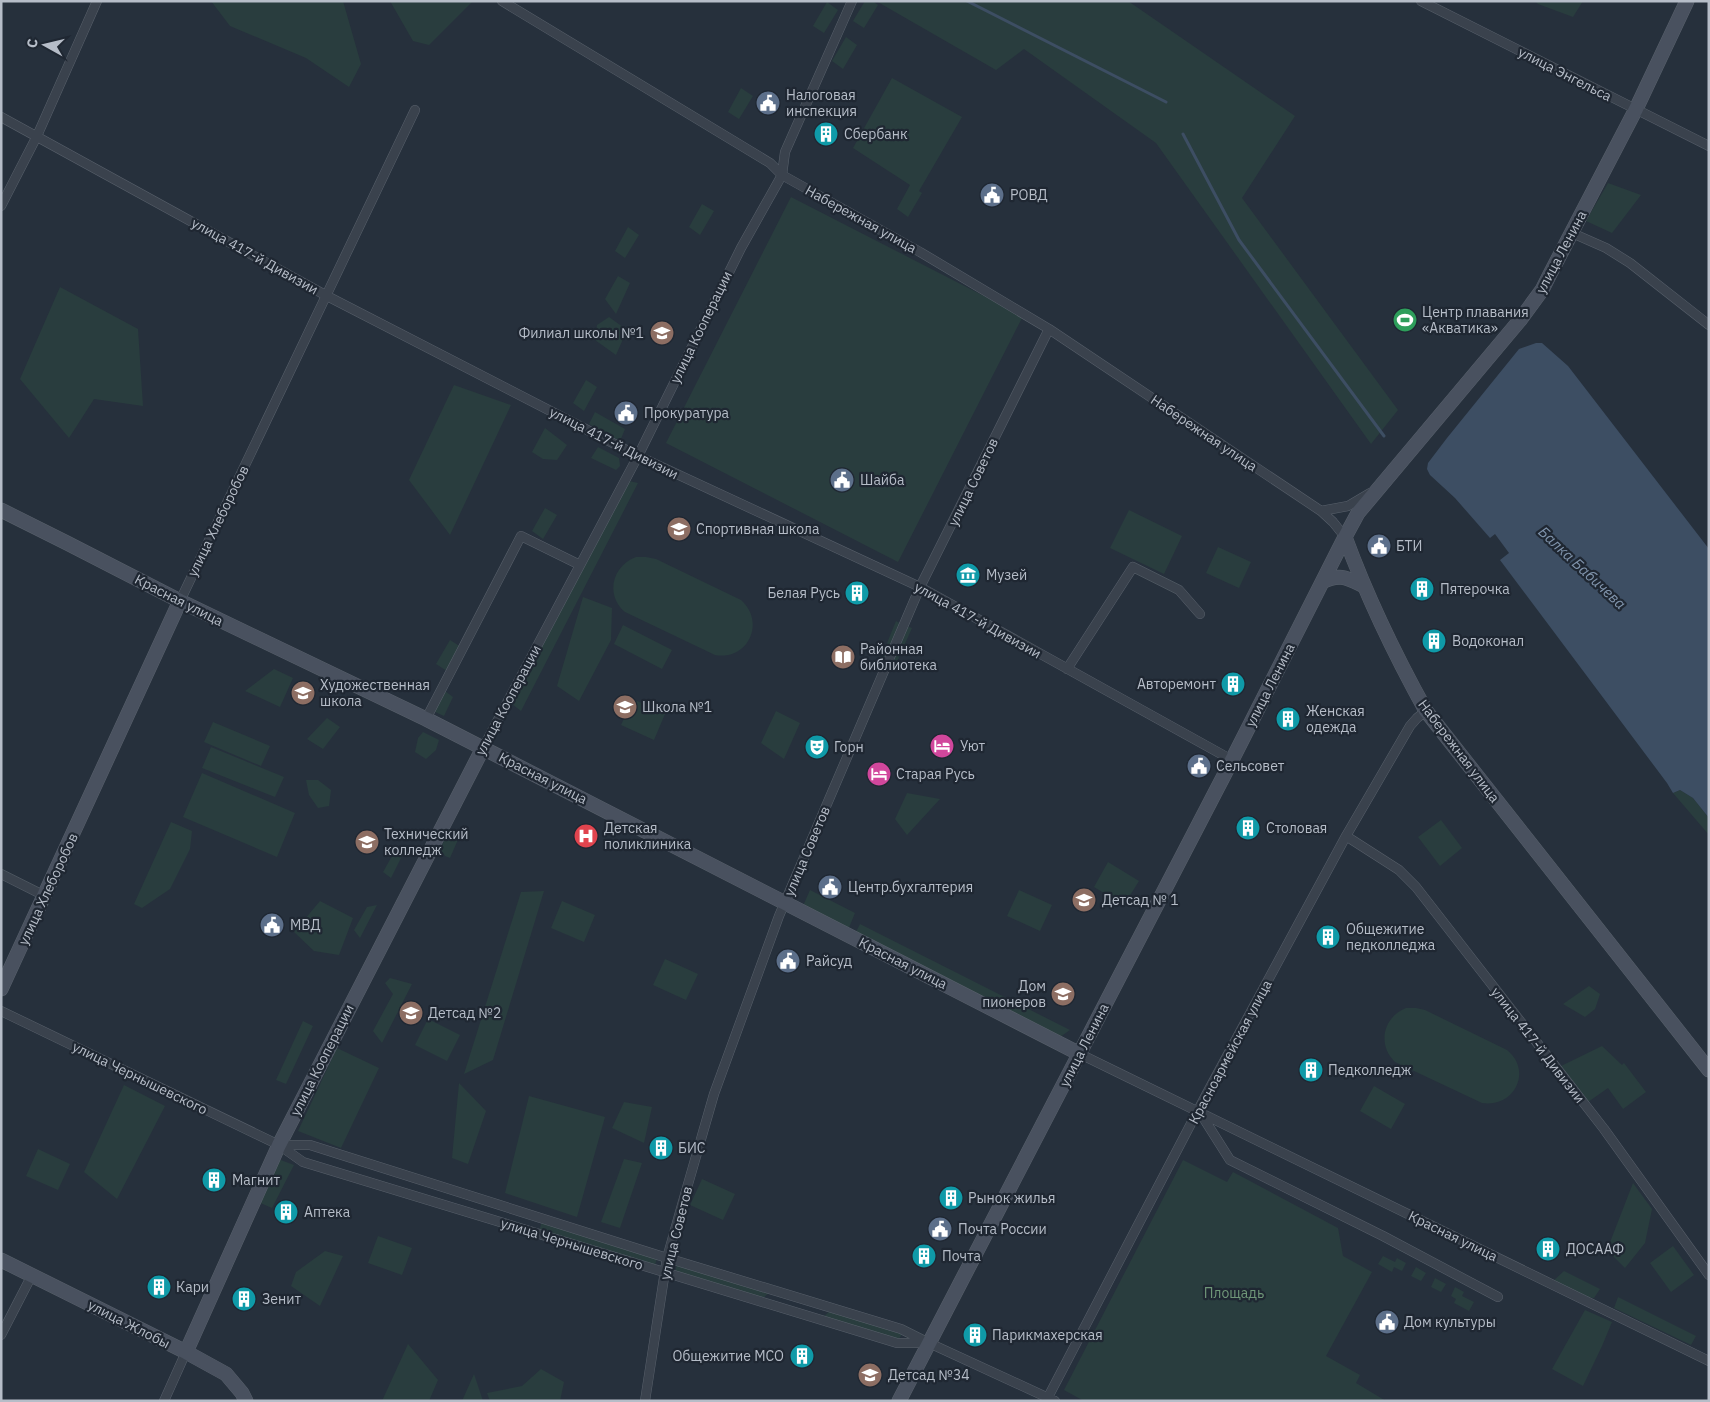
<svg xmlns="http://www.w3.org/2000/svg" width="1710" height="1402" font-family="'IBM Plex Sans',sans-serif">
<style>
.green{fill:#293d3e}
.water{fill:#3d4e63}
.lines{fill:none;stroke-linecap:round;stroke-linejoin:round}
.stream{stroke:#3d4e63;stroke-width:3}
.street-casing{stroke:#58606b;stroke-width:10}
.secondary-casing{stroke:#58606b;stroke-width:15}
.street{stroke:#3a424d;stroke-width:9}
.secondary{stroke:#49515f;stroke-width:14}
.labels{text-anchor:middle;stroke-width:4.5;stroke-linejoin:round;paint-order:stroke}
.street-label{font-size:14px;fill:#b6bdc8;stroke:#1f2732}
.poi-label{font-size:14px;fill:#b6bdc8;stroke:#1f2732;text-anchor:start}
.park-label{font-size:14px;fill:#6f9678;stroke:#1f2732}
.water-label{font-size:15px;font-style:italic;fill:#8094ac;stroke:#1f2732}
</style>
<rect width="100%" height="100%" fill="#26303c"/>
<path class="green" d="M211,1H343L361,64L349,87L306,58L230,26Z
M390,1H473L429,45L413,41Z
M865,1H873L878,5L864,28L853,21Z
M876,1H1128L1295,116L1242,198L1398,410L1371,444L1156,143L1024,49L996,70Z
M1535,1H1583L1573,17L1538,4Z
M827,2L838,10L824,33L813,26Z
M846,37L857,45L843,69L832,61Z
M892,78L962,117L919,191L922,193L908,217L897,209L910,185L853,148Z
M741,88L753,96L739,119L728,112Z
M1608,183L1641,195L1612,233L1586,221Z
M791,197L1023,316L898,562L666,443Z
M702,204L714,211L700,235L689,227Z
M628,227L639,235L625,258L615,251Z
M618,276L630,283L616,314L605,299Z
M60,287L138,329L143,406L94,399L69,438L20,379Z
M609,317L627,330L616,355L595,340L597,325Z
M586,380L597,387L584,411L573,403Z
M454,385L511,405L450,535L409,480Z
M595,412L625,429L620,441L589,424Z
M545,428L567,445L557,460L543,459L532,452Z
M598,447L619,458L620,466L616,470L591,458Z
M629,481L638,483L521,711L512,704Z
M545,508L557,515L543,539L532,531Z
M1129,510L1182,536L1164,574L1110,548Z
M1218,547L1251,562L1239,588L1206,573Z
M636,557H646L656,559L741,600C766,622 748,661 715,655L625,612C605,595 612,566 636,557Z
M583,597L612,608L611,640L579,701L557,686Z
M896,621L901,624L883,667L878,665Z
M623,625L672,650L662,669L614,644Z
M906,626L912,628L893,671L888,668Z
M450,640L461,647L447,671L436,664Z
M274,669L293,678L280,707L245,691Z
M445,691L453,697L444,716L433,711Z
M633,699L665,714L654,740L621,725Z
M776,711L800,723L784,759L761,743Z
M327,718L340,727L323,749L307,739Z
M213,722L270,746L261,766L204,742Z
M423,732L439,740L436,750L426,759L415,752L418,738Z
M211,747L284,777L275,797L202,768Z
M202,773L295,813L277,857L183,817Z
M306,780H318L331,790L329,806L318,808L309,795Z
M1680,790L1693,798L1709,818V835L1673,793Z
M907,793L940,799L907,835L895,819Z
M1441,820L1462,848L1440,866L1418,837Z
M171,822L192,831L190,849L170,889L142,908L134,904Z
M449,831L460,835L450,858L445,856L440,849Z
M396,849L403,854L391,878L383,872Z
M1108,862L1139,881L1124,905L1094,887Z
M810,890L855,913L848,930L803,906Z
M1019,890L1052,905L1040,931L1007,916Z
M544,891L493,1060L464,1074L521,892Z
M320,901L353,918L339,955L314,951L294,932Z
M562,901L595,915L584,942L551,928Z
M377,905L360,938L354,930L367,907Z
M860,924L1070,1030L1060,1037L856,932Z
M665,959L698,974L686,1000L653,985Z
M390,978L412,984L382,1043L373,1031L393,994L385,983Z
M1589,986L1600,994L1595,1009L1585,1017L1563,1004Z
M1406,1008H1416L1425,1010L1507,1050C1533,1071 1514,1108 1482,1103L1395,1062C1377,1045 1383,1017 1406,1008Z
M428,1019L460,1035L447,1061L415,1045Z
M303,1021L313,1026L286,1084L276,1080Z
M1602,1046L1622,1065L1624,1063L1646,1092L1623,1109L1608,1088L1588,1102L1559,1067Z
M337,1048L379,1068L341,1148L298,1131Z
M459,1083L486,1111L468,1164L452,1158Z
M124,1085L165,1106L117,1199L84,1172Z
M1374,1086L1405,1104L1391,1129L1360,1111Z
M529,1096L605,1117L577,1217L505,1193Z
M624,1102L652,1107L644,1143L612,1128Z
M38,1149L70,1164L58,1190L26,1176Z
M278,1159L294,1165L272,1208L258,1202Z
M624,1159L642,1163L620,1228L601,1222Z
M1183,1160L1227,1182L1233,1172L1338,1228L1343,1256L1372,1272L1326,1356L1360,1375L1356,1383L1386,1401H1084L1064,1390Z
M702,1179L735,1194L723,1220L690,1205Z
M1633,1183L1652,1209L1645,1243L1625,1268L1607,1250Z
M542,1221L657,1259L654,1267L539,1231Z
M378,1236L412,1248L402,1275L368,1263Z
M1673,1246L1694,1275L1671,1292L1650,1263Z
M325,1251L343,1256L320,1306L291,1286L296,1272Z
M1383,1256L1395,1262L1397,1258L1406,1263L1402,1271L1394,1267L1392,1272L1378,1264Z
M677,1264L771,1291L761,1300L675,1272Z
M1416,1267L1426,1273L1421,1281L1411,1276Z
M1564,1271L1600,1289L1594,1298L1583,1297L1552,1282Z
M1435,1278L1446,1284L1441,1292L1431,1287Z
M1455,1287L1464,1292L1462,1296L1474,1302L1469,1311L1454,1303L1456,1299L1451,1296Z
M1618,1297L1696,1336L1691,1345L1614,1308Z
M831,1310L903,1333L898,1340L823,1317Z
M1585,1310L1612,1322L1602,1346L1583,1386L1552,1369Z
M408,1344L438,1380L429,1401H382Z
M541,1369L564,1382L560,1401H490L487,1393L522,1386Z
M474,1374L483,1401H462Z"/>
<path class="water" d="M1536,343H1542L1568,366L1709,549V818L1693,798L1680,790L1673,793L1667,783L1500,560L1509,553L1495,534L1490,538L1455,498L1430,475L1427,469L1428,463L1447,438L1519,349Z"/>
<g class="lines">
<path class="stream" d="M967,1L1166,102
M1183,134L1239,240L1384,436"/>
<defs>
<path id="street" d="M502,1L770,163L782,175L920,252L1049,329L1321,511L1333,522L1345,537
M1421,1L1709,146
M1,117L327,296L638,456L920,587L1232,760
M1,206L37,136L97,1
M1572,233L1606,248L1630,263L1709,325
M1321,511L1348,506L1370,493
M180,601L415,110
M1067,669L1133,567L1179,590L1200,614
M426,719L521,536L580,565
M483,748L638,456L741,248L782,175L785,152L852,1
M1346,836L1399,870L1416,887L1604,1129L1709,1275
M1,874L45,896
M1,1011L279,1145L303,1162L897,1343H929
M1080,1054L1709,1361
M1199,1111L1230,1160L1383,1236L1498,1297
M279,1145H310L667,1258L901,1329L929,1343L1055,1401
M1,1335L32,1275
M164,1401L186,1352
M645,1401L667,1258L680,1212L714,1094L779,916L920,587L1049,329
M1046,1401L1207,1093L1346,836L1410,726L1417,718L1426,711"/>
<path id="secondary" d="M1,510L67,543L180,601L426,719L1080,1054
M1345,537C1367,597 1395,655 1426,711L1709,1070
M1322,582C1340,573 1347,578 1364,586
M1,989L180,601
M1,1260L186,1352L226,1374L242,1393L246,1401
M186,1352L279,1145L483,748
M899,1401L1232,760L1345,537L1358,513L1520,320L1542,290L1549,276L1636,109L1687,1"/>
</defs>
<use href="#street" class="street-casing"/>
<use href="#secondary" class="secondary-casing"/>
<use href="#street" class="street"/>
<use href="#secondary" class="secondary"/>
</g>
<defs>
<symbol id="civic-disc" viewBox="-11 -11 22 22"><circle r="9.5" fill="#5c6f8a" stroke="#1f2732"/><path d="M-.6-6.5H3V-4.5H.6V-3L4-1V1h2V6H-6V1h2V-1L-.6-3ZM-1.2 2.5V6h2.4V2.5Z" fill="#fff"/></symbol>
<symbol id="building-disc" viewBox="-11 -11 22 22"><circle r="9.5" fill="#0f9aa8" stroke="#1f2732"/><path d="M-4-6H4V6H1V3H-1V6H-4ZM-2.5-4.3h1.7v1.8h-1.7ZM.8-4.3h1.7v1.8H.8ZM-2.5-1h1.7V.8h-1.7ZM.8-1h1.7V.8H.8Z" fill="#fff"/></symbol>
<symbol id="stadium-disc" viewBox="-11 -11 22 22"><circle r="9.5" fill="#2e9e5b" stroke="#1f2732"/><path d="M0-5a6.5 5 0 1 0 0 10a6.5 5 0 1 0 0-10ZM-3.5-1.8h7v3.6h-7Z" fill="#fff"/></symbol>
<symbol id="school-disc" viewBox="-11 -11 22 22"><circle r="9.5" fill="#8d6e63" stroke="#1f2732"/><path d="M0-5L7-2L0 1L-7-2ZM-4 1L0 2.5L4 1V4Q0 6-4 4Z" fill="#fff"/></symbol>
<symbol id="museum-disc" viewBox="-11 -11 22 22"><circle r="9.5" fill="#0f9aa8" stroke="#1f2732"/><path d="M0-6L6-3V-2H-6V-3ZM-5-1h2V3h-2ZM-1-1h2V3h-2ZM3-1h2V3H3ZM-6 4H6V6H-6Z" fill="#fff"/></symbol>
<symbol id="library-disc" viewBox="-11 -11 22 22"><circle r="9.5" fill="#8d6e63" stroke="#1f2732"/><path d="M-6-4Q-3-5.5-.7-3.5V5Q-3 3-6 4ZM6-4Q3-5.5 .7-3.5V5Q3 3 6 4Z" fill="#fff"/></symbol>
<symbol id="hotel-disc" viewBox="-11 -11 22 22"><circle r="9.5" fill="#d1479c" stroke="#1f2732"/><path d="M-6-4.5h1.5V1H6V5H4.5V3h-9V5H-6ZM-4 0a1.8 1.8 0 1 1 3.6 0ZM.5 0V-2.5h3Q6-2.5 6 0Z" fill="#fff"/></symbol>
<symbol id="theatre-disc" viewBox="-11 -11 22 22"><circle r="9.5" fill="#0f9aa8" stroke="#1f2732"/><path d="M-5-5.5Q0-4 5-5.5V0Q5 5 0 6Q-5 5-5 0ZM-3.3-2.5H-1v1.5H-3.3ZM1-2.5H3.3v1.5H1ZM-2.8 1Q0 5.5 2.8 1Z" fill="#fff"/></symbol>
<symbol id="hospital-disc" viewBox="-11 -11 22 22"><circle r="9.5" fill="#e0444e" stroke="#1f2732"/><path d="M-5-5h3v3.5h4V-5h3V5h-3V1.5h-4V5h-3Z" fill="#fff"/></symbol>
<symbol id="university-disc" viewBox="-11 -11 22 22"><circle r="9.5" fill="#8d6e63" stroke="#1f2732"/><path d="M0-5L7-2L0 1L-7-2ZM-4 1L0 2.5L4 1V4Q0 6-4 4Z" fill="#fff"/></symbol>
</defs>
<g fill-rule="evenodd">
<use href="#civic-disc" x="754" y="89" width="28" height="28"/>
<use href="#building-disc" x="812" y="120" width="28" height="28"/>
<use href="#civic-disc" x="978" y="181" width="28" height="28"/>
<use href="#stadium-disc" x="1391" y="306" width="28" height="28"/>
<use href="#school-disc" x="648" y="319" width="28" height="28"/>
<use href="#civic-disc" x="612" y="399" width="28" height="28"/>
<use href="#civic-disc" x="828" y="466" width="28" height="28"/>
<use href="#school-disc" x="665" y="515" width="28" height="28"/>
<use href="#civic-disc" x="1365" y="532" width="28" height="28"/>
<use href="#museum-disc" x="954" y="561" width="28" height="28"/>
<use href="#building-disc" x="1408" y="575" width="28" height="28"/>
<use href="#building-disc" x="843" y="579" width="28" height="28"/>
<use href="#building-disc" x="1420" y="627" width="28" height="28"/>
<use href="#library-disc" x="829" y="643" width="28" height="28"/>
<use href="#building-disc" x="1219" y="670" width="28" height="28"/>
<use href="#school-disc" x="289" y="679" width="28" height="28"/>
<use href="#school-disc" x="611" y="693" width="28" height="28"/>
<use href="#building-disc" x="1274" y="705" width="28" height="28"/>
<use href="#hotel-disc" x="928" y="732" width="28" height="28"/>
<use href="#theatre-disc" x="803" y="733" width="28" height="28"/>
<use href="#civic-disc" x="1185" y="752" width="28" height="28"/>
<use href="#hotel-disc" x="865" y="760" width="28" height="28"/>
<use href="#building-disc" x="1234" y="814" width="28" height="28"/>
<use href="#hospital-disc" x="572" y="822" width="28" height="28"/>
<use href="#university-disc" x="353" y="828" width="28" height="28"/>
<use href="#civic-disc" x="816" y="873" width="28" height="28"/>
<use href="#school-disc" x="1070" y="886" width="28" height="28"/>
<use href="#civic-disc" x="258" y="911" width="28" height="28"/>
<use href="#building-disc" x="1314" y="923" width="28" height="28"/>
<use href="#civic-disc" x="774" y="947" width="28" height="28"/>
<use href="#school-disc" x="1049" y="980" width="28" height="28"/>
<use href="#school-disc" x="397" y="999" width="28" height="28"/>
<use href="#building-disc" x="1297" y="1056" width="28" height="28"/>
<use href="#building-disc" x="647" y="1134" width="28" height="28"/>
<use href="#building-disc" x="200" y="1166" width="28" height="28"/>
<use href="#building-disc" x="937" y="1184" width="28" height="28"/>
<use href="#building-disc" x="272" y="1198" width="28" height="28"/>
<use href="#civic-disc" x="926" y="1215" width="28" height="28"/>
<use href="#building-disc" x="1534" y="1235" width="28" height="28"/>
<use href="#building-disc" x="910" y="1242" width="28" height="28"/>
<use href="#building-disc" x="145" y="1273" width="28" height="28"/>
<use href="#building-disc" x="230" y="1285" width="28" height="28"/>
<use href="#civic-disc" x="1373" y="1308" width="28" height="28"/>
<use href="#building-disc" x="961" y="1321" width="28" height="28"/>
<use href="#building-disc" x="788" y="1342" width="28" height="28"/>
<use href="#school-disc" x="856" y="1361" width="28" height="28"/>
</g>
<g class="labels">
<g class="street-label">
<text transform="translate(1565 74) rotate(27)" y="5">улица Энгельса</text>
<text transform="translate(861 219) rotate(29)" y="5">Набережная улица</text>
<text transform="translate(1561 252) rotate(-62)" y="5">улица Ленина</text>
<text transform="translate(255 256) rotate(29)" y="5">улица 417-й Дивизии</text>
<text transform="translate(701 327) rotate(-64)" y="5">улица Кооперации</text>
<text transform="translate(1204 433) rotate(34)" y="5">Набережная улица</text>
<text transform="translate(614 443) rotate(27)" y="5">улица 417-й Дивизии</text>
<text transform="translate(973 482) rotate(-64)" y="5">улица Советов</text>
<text transform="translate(218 521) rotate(-64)" y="5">улица Хлеборобов</text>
<text transform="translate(179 600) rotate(27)" y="5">Красная улица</text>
<text transform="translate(978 620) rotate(29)" y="5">улица 417-й Дивизии</text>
<text transform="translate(1270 685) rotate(-63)" y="5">улица Ленина</text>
<text transform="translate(508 700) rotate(-62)" y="5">улица Кооперации</text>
<text transform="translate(1459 751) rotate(53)" y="5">Набережная улица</text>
<text transform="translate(543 778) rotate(27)" y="5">Красная улица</text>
<text transform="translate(807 851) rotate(-67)" y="5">улица Советов</text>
<text transform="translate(48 889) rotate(-65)" y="5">улица Хлеборобов</text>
<text transform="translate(903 963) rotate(27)" y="5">Красная улица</text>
<text transform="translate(1084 1045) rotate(-63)" y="5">улица Ленина</text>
<text transform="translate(1538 1045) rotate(52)" y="5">улица 417-й Дивизии</text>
<text transform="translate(1230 1052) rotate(-62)" y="5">Красноармейская улица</text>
<text transform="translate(322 1060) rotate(-63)" y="5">улица Кооперации</text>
<text transform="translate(140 1078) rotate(26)" y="5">улица Чернышевского</text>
<text transform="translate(676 1233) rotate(-76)" y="5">улица Советов</text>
<text transform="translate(1453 1236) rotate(26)" y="5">Красная улица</text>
<text transform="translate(572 1244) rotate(17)" y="5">улица Чернышевского</text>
<text transform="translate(129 1324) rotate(27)" y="5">улица Жлобы</text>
</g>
<g class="poi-label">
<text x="786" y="100">Налоговая<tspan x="786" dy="16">инспекция</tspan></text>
<text x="844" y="139">Сбербанк</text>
<text x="1010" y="200">РОВД</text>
<text x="1422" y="317">Центр плавания<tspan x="1422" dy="16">«Акватика»</tspan></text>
<text x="644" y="338" text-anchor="end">Филиал школы №1</text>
<text x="644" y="418">Прокуратура</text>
<text x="860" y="485">Шайба</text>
<text x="696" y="534">Спортивная школа</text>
<text x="1396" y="551">БТИ</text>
<text x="986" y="580">Музей</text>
<text x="1440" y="594">Пятерочка</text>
<text x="840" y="598" text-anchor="end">Белая Русь</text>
<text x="1452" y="646">Водоконал</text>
<text x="860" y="654">Районная<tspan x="860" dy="16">библиотека</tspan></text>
<text x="1216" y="689" text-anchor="end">Авторемонт</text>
<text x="320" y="690">Художественная<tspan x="320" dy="16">школа</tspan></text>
<text x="642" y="712">Школа №1</text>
<text x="1306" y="716">Женская<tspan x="1306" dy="16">одежда</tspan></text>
<text x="960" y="751">Уют</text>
<text x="834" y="752">Горн</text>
<text x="1216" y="771">Сельсовет</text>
<text x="896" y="779">Старая Русь</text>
<text x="604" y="833">Детская<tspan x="604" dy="16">поликлиника</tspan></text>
<text x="1266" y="833">Столовая</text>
<text x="384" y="839">Технический<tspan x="384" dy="16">колледж</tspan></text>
<text x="848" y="892">Центр.бухгалтерия</text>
<text x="1102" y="905">Детсад № 1</text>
<text x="290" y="930">МВД</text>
<text x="1346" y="934">Общежитие<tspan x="1346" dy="16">педколледжа</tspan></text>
<text x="806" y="966">Райсуд</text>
<text x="1046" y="991" text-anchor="end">Дом<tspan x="1046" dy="16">пионеров</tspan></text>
<text x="428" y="1018">Детсад №2</text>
<text x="1328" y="1075">Педколледж</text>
<text x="678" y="1153">БИС</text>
<text x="232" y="1185">Магнит</text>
<text x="968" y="1203">Рынок жилья</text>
<text x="304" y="1217">Аптека</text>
<text x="958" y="1234">Почта России</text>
<text x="1566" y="1254">ДОСААФ</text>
<text x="942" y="1261">Почта</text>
<text x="176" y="1292">Кари</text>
<text x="262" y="1304">Зенит</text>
<text x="1404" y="1327">Дом культуры</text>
<text x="992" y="1340">Парикмахерская</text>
<text x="784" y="1361" text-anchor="end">Общежитие МСО</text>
<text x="888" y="1380">Детсад №34</text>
</g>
<g class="park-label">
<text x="1234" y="1298">Площадь</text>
</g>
<g class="water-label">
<text transform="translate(1582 568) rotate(43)" y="5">Балка Бабичева</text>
</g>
</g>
<rect width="1710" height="1402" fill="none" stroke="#b6bdc8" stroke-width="5"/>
<g transform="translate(45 45) rotate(278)" stroke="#1f2732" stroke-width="4" paint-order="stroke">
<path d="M0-4L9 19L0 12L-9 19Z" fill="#b6bdc8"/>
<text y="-8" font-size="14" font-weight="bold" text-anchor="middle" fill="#b6bdc8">С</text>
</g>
</svg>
